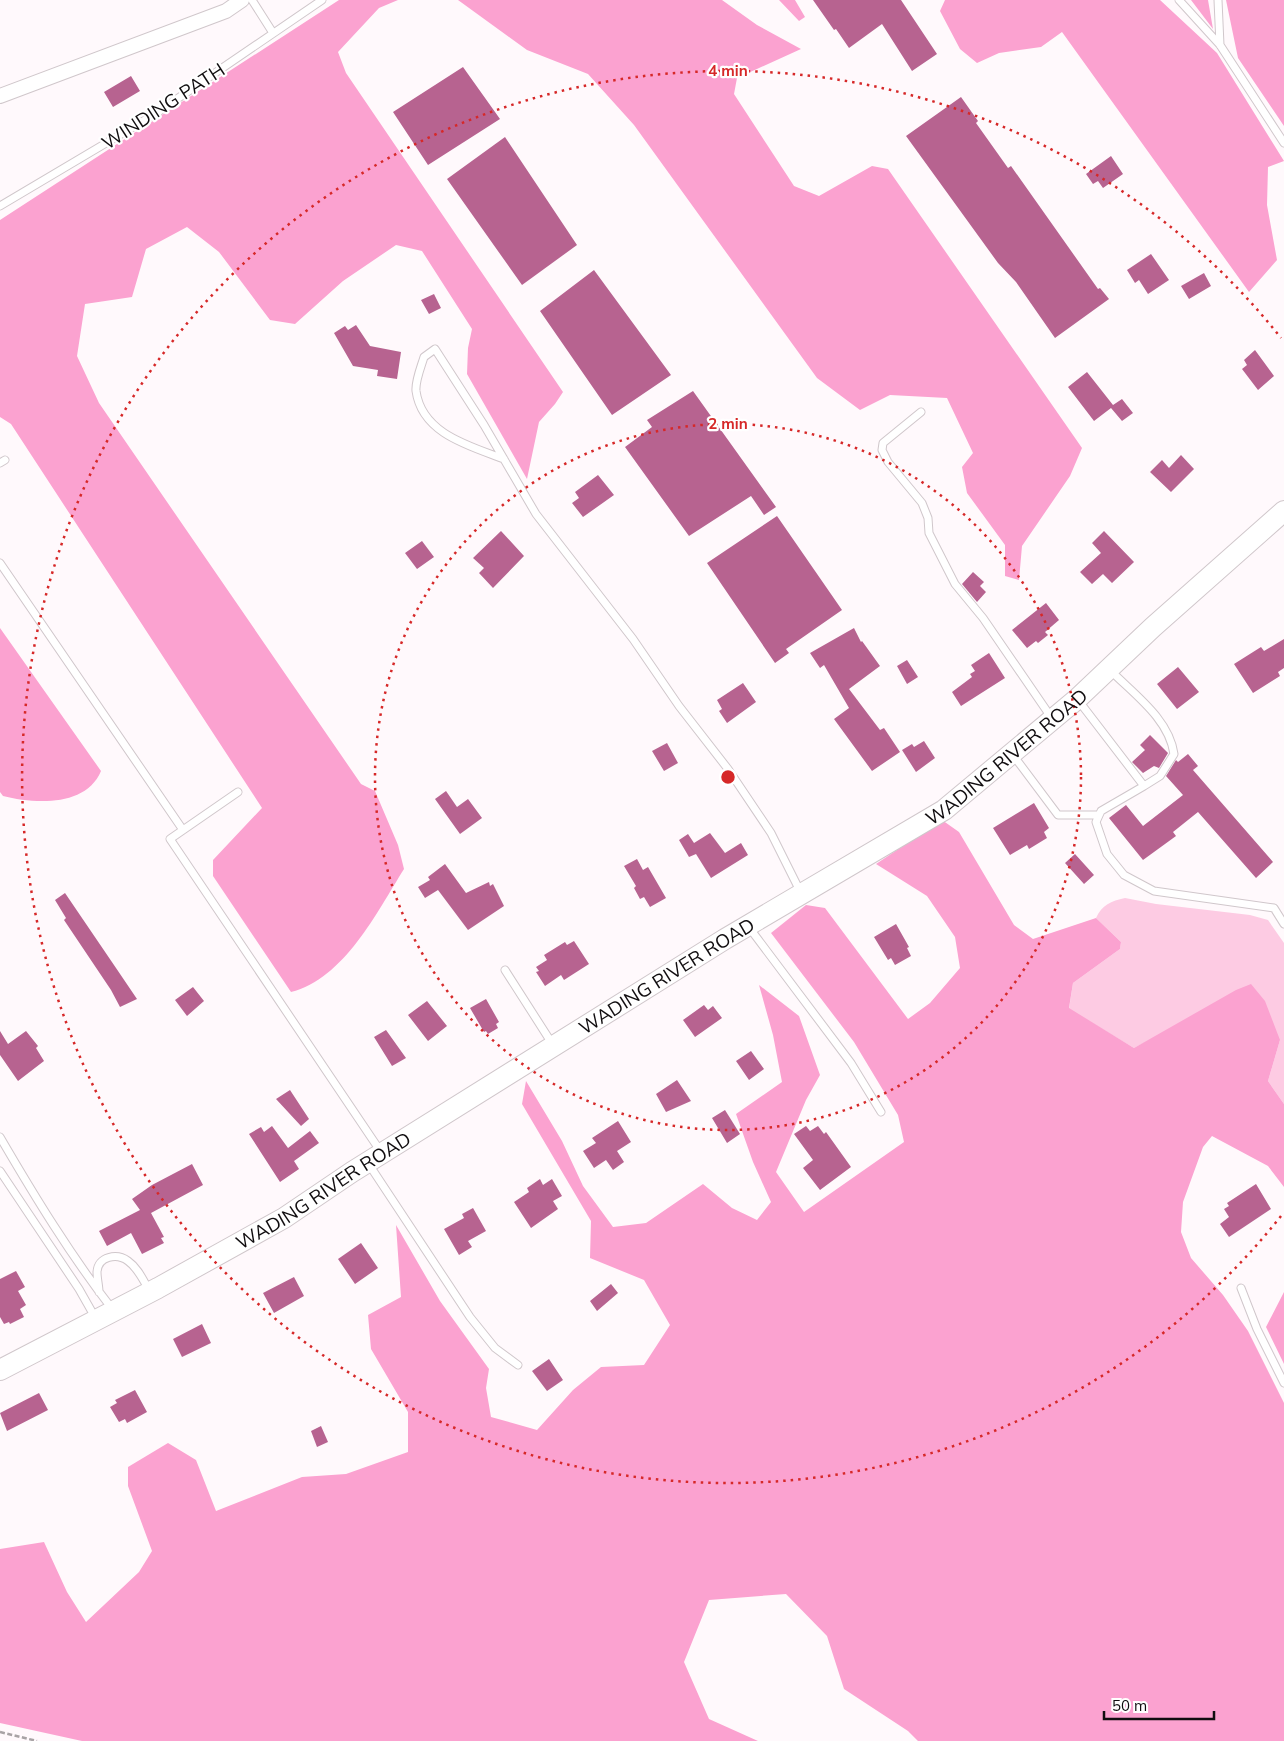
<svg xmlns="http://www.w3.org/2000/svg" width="1284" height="1741" font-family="Mulish,sans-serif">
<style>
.green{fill:#fdcbe3}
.forest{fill:#fba2d0}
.building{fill:#b76390}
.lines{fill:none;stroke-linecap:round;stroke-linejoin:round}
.lane-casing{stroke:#d0c7cb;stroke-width:9}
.street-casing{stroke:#d0c7cb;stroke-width:16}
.secondary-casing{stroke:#d0c7cb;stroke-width:22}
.path{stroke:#a8a3a5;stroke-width:2.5;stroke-dasharray:5 2.5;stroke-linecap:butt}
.lane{stroke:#fff;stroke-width:7}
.street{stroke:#fff;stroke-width:14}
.secondary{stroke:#fff;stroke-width:20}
.ring{fill:none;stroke:#d62828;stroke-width:2.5;stroke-dasharray:2.5 5}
.labels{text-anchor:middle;stroke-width:4.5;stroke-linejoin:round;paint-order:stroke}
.street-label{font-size:19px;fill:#100d0f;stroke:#fff}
.centre{fill:#d62828;stroke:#fff;stroke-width:2.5}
.ring-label{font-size:15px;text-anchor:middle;font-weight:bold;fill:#d62828;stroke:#fff;stroke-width:4.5;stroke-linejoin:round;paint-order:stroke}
</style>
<rect width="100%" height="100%" fill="#fff9fc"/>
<path class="green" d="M1125,898L1156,904L1250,915L1268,920L1284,943V1104L1268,1081L1280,1040L1161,1034L1134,1048L1069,1009L1073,983L1120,949L1121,942L1096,918C1102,905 1111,901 1125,898Z"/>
<path class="forest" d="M339,0H398L379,8L338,52L346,73L563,392L555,404L539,422L527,479L467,374L468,348L472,329L422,251L396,245L343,281L295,324L270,320L219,252L187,227L146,249L132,297L85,304L77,356L99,403L361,784L375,791L398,845L404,869C377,912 344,979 291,992L213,876V860L262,808L11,424L0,417V220Z
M458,0H722L757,25L801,49L737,78L734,94L794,186L819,196L872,166L888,169L1082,448L1070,476L1022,546L1019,580L1005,576V545L967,493L962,467L973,453L947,398L890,395L860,410L817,378L634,125L588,74L527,50Z
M779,0H795L805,17L799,21Z
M945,0H1160L1217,53L1284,161L1268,167L1267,205L1277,260L1249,292L1062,32L1041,47L999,53L977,63L960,49L940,11Z
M1192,0H1208L1213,29L1191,0Z
M1226,0H1284V126L1238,58Z
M0,628L101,771C86,807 35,804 3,796L0,792Z
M942,820L959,832L1014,925L1033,939L1096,918L1121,942L1120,949L1073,983L1069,1008L1134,1048L1236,990L1251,984L1265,1001L1280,1040L1268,1081L1284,1104V1187L1268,1166L1212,1136L1203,1147L1183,1202L1181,1232L1191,1258L1223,1295L1248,1331L1284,1403V1741H918L908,1731L844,1689L827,1636L786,1594L709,1600L684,1662L709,1719L758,1741H82L0,1723V1549L44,1542L67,1592L86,1622L139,1572L152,1551L128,1486V1467L168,1443L196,1460L216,1511L302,1477L346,1474L408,1452V1412L371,1349L368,1315L401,1297L396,1225L440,1301L489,1369L486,1388L491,1417L537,1430L573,1390L601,1367L644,1365L670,1325L644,1280L590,1258L591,1221L522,1104L526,1081L562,1141L583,1186L613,1227L646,1223L703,1184L732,1208L757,1220L771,1202L753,1162L736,1114L782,1082L773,1035L759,985L799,1016L820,1075L806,1100L776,1172L804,1212L904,1142L898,1115L854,1042L771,933L806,905L825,908L908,1019L930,1003L960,968L955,937L927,896L876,864Z
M1284,1292V1364L1266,1327Z"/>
<path class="building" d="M813,0H901L937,54L912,71L882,24L849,48L836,29L834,30Z
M463,67L500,119L428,165L393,112Z
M131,76L140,91L113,107L104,92Z
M961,97L978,121L976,123L1008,168L1011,166L1098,289L1100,288L1109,299L1055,338L1016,282L998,263L906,136Z
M505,137L577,245L522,285L447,179Z
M1111,156L1123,174L1103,188L1098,181L1093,184L1086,174Z
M1151,254L1169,280L1148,294L1139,280L1135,283L1127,270Z
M594,270L671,375L612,415L540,311Z
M1204,273L1211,286L1189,299L1181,286Z
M434,294L441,308L429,314L421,300Z
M356,325L370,346L401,352L397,379L377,376L378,370L353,366L334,333L345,326L348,330Z
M1255,350L1274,376L1258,390L1242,369L1247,365L1244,360Z
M1087,372L1113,405L1122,399L1133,413L1122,421L1111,408L1094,421L1068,387Z
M693,391L776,507L764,515L751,496L689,536L625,447L652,427L647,420Z
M1181,455L1194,469L1171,492L1150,472L1162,460L1169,468Z
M598,475L614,495L583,517L572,503L579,498L575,492Z
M777,516L842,610L786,649L789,653L775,663L707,563Z
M501,531L524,556L493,588L479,573L484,568L473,558Z
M1104,531L1134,562L1112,583L1103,574L1092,584L1080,572L1101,553L1092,543Z
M422,541L434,557L417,569L405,553Z
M973,572L984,582L980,586L986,592L977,602L962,584Z
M1046,603L1059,620L1045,632L1048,635L1038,643L1036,641L1027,648L1012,630Z
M854,628L861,642L862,641L880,666L849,689L880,730L884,728L900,752L872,771L834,719L849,708L824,665L820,668L810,653Z
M1284,639V668L1278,672L1280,676L1253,693L1234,664L1261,647L1264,651Z
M989,653L1005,678L961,706L952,692L972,677L970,674L975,671L971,665Z
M907,660L918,677L907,684L897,666Z
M1178,667L1199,692L1177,709L1157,684Z
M743,683L756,702L727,723L719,711L722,709L717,700Z
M1150,735L1168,753L1159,768L1154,766L1143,773L1132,762L1145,750L1140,745Z
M924,741L935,758L916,772L902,750L912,744L914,747Z
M667,743L678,763L664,771L652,751Z
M1188,754L1198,766L1193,770L1273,862L1256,878L1198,812L1173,832L1176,836L1143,860L1109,818L1126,805L1143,826L1183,795L1166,776L1176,760L1178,762Z
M446,791L457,807L468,799L482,818L460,834L435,799Z
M1034,803L1049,828L1044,832L1047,838L1029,849L1027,845L1010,855L993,828Z
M710,833L725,853L741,843L748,855L711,878L696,854L689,857L679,840L688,834L694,843Z
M1075,854L1094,875L1084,884L1065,863Z
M637,859L643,870L648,867L666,898L650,907L644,897L640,899L634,888L636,886L624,866Z
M445,864L466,893L489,882L490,886L493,884L504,906L468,930L438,890L425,898L418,887L430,880L428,877Z
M65,893L116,968L137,999L120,1007L111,990L64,920L66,918L55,900Z
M896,924L909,947L907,948L911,956L895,965L891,958L888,960L874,937Z
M574,941L589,964L564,980L561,975L545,986L536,972L539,971L536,967L547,960L544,955L565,942L567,945Z
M193,987L204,1001L187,1016L175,1000Z
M486,999L499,1022L496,1024L498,1028L488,1034L486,1031L484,1032L470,1008Z
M427,1001L447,1026L428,1041L408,1015Z
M704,1005L708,1010L713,1006L722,1018L695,1037L683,1020Z
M386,1030L406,1058L392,1066L374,1037Z
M0,1031L8,1044L26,1031L38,1046L36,1048L44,1061L18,1081L0,1055Z
M751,1051L764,1069L749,1080L736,1061Z
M677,1080L691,1101L666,1112L656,1094Z
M290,1090L309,1119L301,1126L276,1099Z
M725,1110L740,1134L727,1143L712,1118Z
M618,1121L631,1142L617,1151L624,1162L613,1170L606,1160L594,1168L583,1151L596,1143L592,1138Z
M272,1126L288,1148L310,1131L319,1143L294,1161L299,1169L280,1182L249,1134L261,1127L264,1132Z
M806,1126L810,1131L818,1126L824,1134L826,1132L851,1167L820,1190L803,1168L813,1160L794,1134Z
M192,1164L203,1185L151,1213L164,1237L161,1238L164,1243L142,1254L131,1233L107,1246L99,1231L140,1210L132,1199L152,1185Z
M540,1179L543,1185L552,1179L562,1196L553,1201L558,1209L531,1228L514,1202L529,1192L527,1188Z
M1256,1184L1271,1209L1229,1237L1220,1224L1229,1217L1224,1209L1229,1206L1227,1203Z
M473,1208L486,1231L468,1241L472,1247L459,1255L444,1229L464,1218L462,1214Z
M361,1243L378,1268L355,1284L338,1259Z
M16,1271L25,1287L18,1291L26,1305L20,1309L24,1317L10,1324L9,1322L4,1324L0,1317V1279Z
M294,1277L304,1296L274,1313L263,1293Z
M611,1284L618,1293L597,1311L590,1301Z
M202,1324L211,1343L182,1357L173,1339Z
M549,1359L563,1380L547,1391L532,1371Z
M135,1390L147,1412L127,1423L125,1419L119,1422L110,1407L117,1403L115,1400Z
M39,1393L48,1410L7,1431L0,1413Z
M321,1426L328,1442L317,1447L311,1431Z"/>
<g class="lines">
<defs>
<path id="lane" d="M252,0L273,33
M1179,0L1220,45L1284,143
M1218,0L1220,45
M0,206L155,114L322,0
M921,412L883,443L882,450L888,462L922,503L928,518L929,533L955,584L983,618L1051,717
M504,459C470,446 422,434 416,391C415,381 421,367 424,357L435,349L484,425L536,514L633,639L679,706L728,769L771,833L800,891
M0,463L5,460
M0,563L183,830
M1111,671C1135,695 1169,719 1174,754L1160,776L1144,786
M1078,700L1144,786L1101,811L1096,822L1107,854L1124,875L1154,891L1274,908L1284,924
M1013,755L1058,815H1099
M238,792L170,839L381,1152
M748,926L851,1063L881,1112
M505,970L553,1045
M0,1137C35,1197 71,1256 113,1310
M368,1163L470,1317L495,1348L518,1365
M0,1171L79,1289L96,1319
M1241,1288L1257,1329L1284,1383
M99,1292C99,1286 97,1279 97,1272C98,1256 117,1253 128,1261C138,1268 143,1280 149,1290"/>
<path id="street" d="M0,96L226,11L242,0"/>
<g id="secondary">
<path id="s1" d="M0,1370L158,1288L284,1218L352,1172L725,939L944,810L1077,699L1153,627L1284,511"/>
</g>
</defs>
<use href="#lane" class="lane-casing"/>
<use href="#street" class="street-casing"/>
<use href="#secondary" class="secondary-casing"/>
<path class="path" d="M0,1732L37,1741"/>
<use href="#lane" class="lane"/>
<use href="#street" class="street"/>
<use href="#secondary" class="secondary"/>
</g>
<g class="ring">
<circle cx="728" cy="777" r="353"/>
<path d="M1281 1216A706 706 0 1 1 1281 338"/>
</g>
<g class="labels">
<g class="street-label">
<text transform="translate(163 106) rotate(-33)" y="7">WINDING PATH</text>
<text dy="7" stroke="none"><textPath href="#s1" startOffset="1180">WADING RIVER ROAD</textPath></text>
<text dy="7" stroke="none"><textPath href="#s1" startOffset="775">WADING RIVER ROAD</textPath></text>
<text dy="7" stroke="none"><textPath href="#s1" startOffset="370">WADING RIVER ROAD</textPath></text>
</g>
</g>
<circle cx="728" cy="777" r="8" class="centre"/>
<g class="ring-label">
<text x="728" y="76">4 min</text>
<text x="728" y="429">2 min</text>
</g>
<path d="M1104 1711v8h110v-8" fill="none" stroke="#100d0f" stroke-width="2.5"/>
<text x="1112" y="1711" font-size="15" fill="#100d0f" stroke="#ffffff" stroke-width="4" paint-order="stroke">50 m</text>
</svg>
